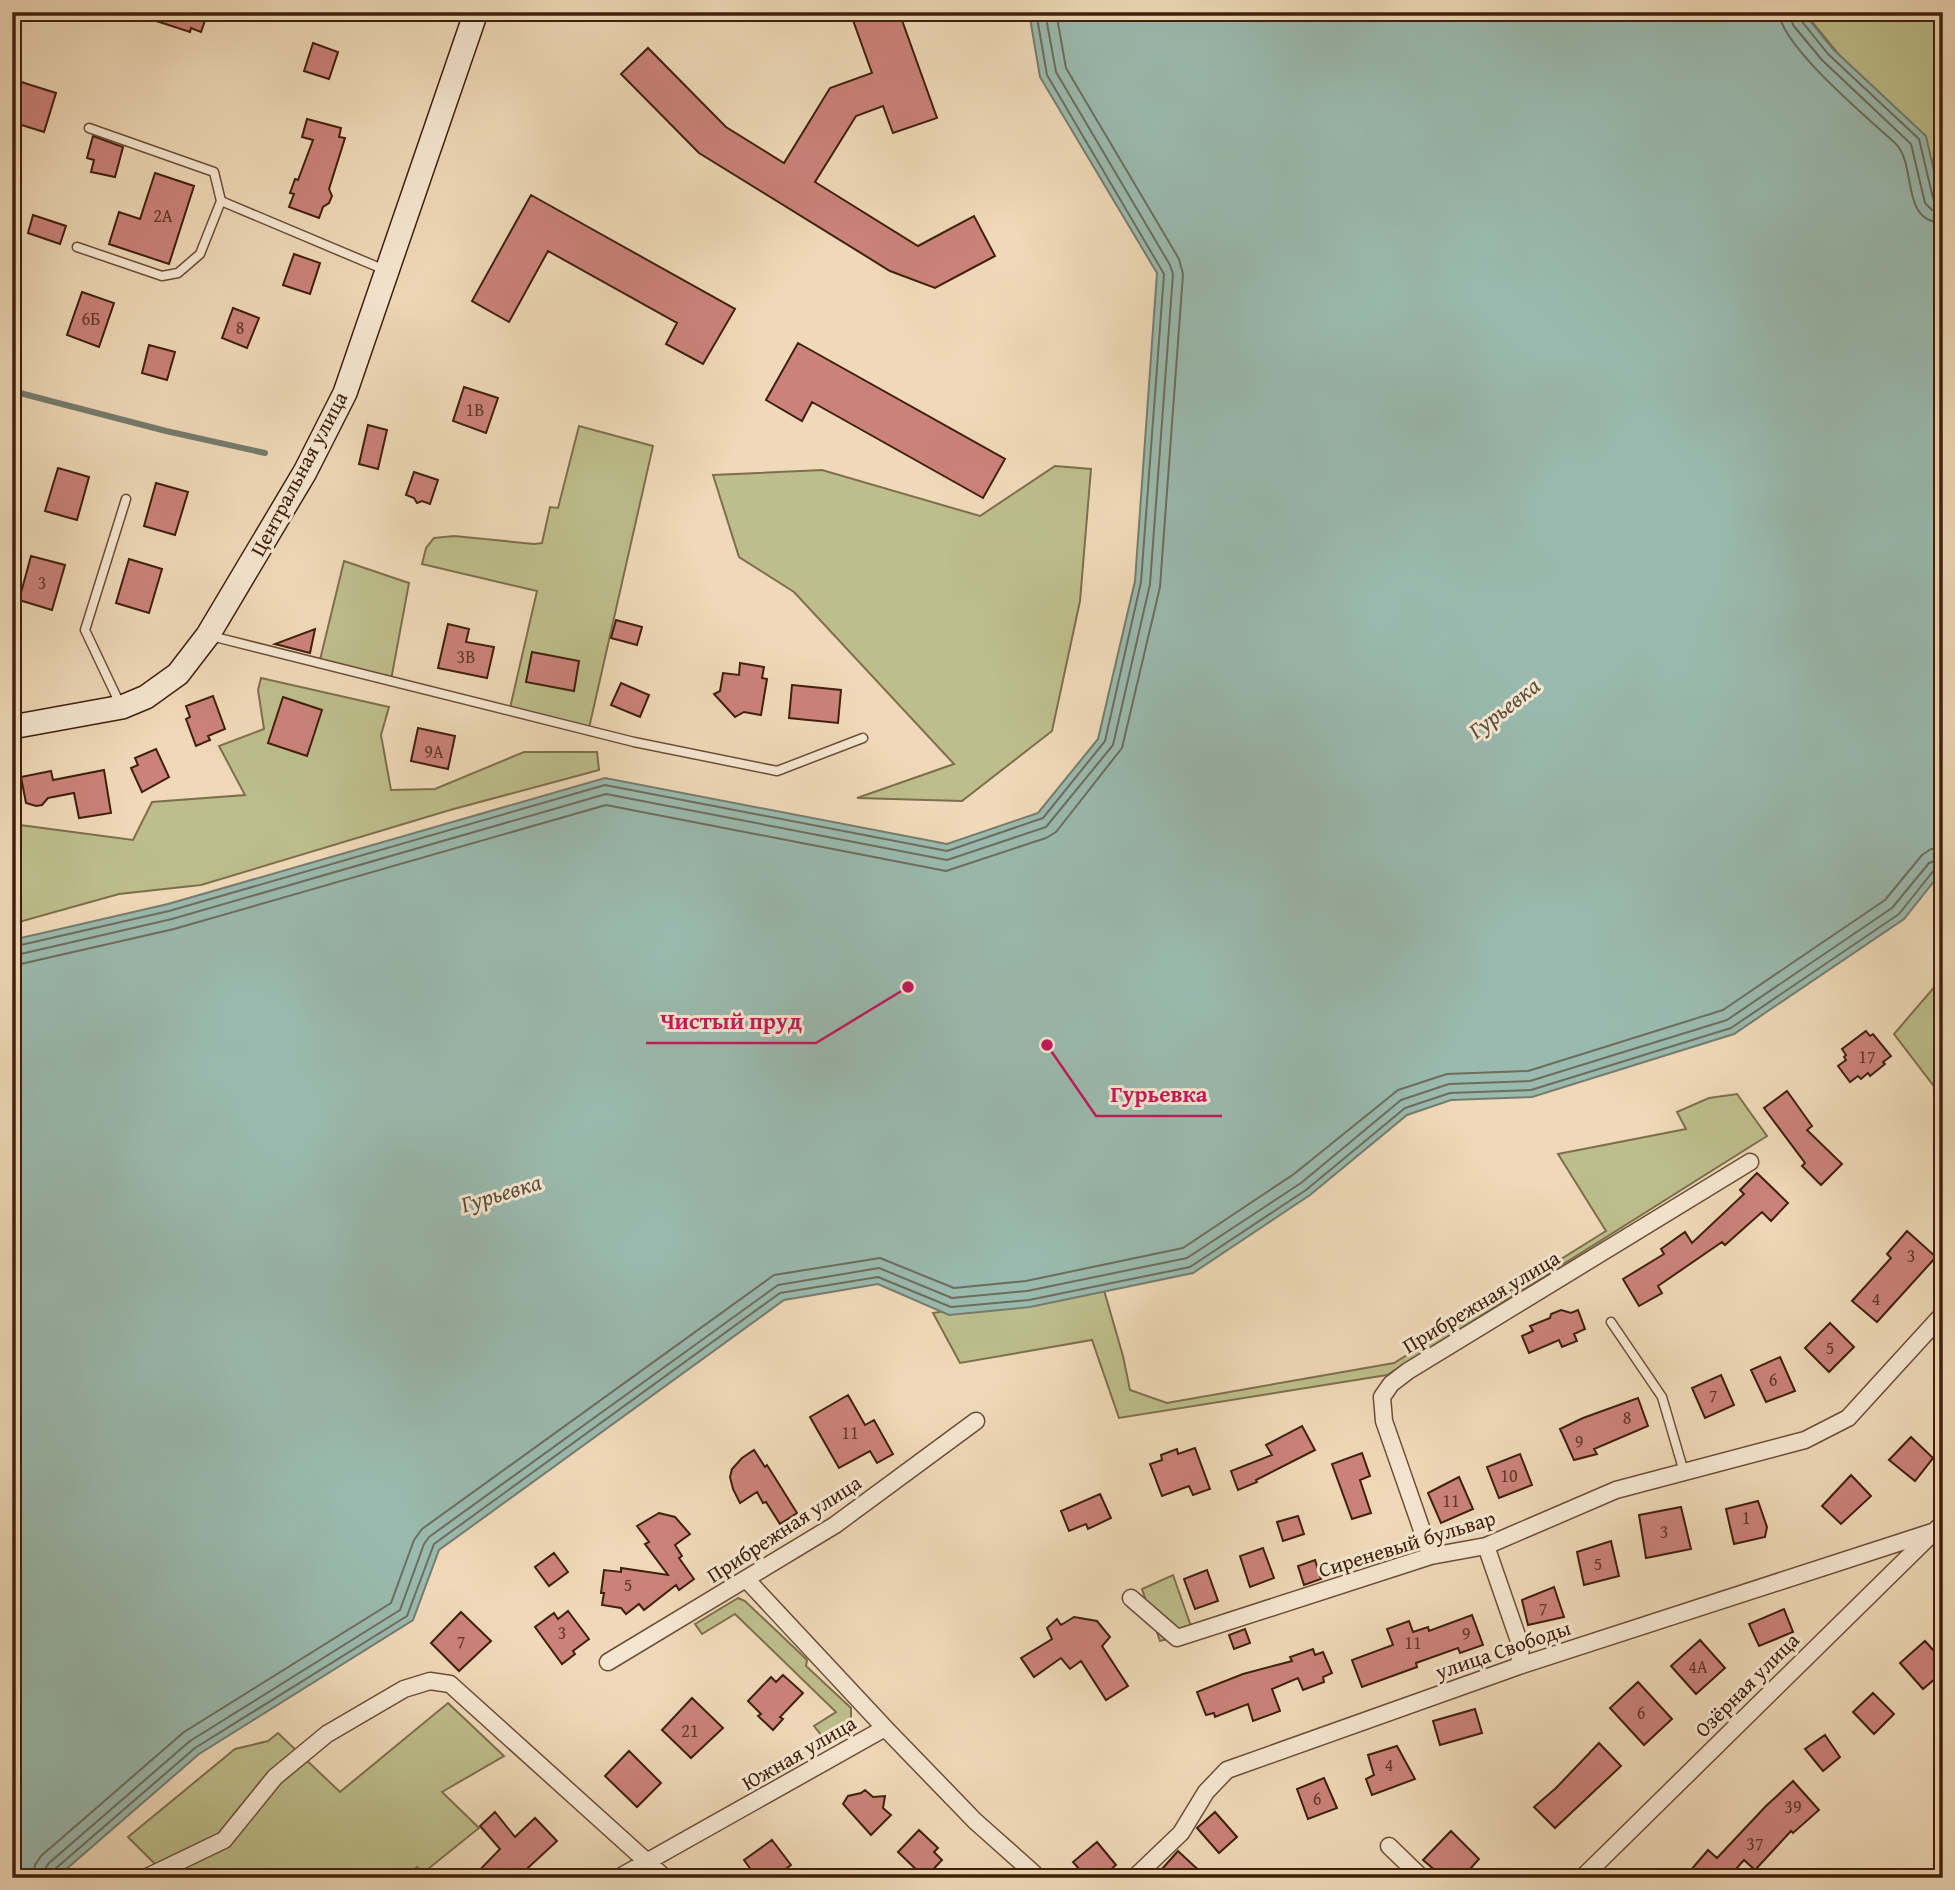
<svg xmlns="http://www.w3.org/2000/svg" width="1955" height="1890" font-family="'Gentium Book Plus',serif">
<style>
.green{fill:#bdbe8c;stroke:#7e6f4c;stroke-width:2}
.water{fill:#9abaaf;stroke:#767c6d;stroke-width:2}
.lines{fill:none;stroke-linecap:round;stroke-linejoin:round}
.shore{stroke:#6d6d5d;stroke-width:2}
.stream{stroke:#767c6d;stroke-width:6}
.building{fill:#cb827a;stroke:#40200b;stroke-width:2}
.service-casing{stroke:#6c4e36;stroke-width:11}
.minor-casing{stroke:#6c4e36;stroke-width:19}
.secondary-casing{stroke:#40200b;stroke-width:26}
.service{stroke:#f5e6d1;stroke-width:8}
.minor{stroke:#f5e6d1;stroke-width:16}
.secondary{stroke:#f5e6d1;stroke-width:23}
.labels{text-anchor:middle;stroke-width:6;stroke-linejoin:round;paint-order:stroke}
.number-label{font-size:18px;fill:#633827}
.street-label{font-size:21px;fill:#40200b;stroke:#f5e6d1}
.water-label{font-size:23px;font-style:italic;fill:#5b4e3c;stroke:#f5e6d1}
.leader{fill:none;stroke:#c2185b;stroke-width:2.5}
.callout-dot{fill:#c2185b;stroke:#f5e6d1;stroke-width:2.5}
.callout-label{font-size:23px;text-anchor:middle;font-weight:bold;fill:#c2185b;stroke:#f5e6d1;stroke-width:6;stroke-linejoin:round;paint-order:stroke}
</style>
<rect width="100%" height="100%" fill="#efd9b8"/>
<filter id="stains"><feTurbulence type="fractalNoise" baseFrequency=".00286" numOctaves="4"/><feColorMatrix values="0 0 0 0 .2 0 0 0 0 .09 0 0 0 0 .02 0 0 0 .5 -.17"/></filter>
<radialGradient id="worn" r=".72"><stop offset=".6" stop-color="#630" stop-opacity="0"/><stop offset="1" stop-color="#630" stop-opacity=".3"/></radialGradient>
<path class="green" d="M1804,12H1943V173L1922,147L1888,115Z
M579,426L653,446L589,728L510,708L537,591L422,564L426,548L434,538L454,536L534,544L542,543L550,507L558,508Z
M1055,466L1091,469L1080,601L1052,731L962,801L857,798L954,764L794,592L739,557L713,475L822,470L980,516Z
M344,561L409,583L391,680L319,664Z
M261,678L389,707L381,735L391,790L435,789L524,752H597L599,770L450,810L201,885L119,894L12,924V824L133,840L152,802L245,795L219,746L264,729L258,690Z
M1943,977V1098L1894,1034Z
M1737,1094L1767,1136L1387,1375L1119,1418L1092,1340L960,1363L933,1313L1032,1297L1101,1280L1123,1356L1130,1390L1167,1403L1394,1363L1606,1231L1558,1154L1686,1129L1677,1112L1709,1098Z
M1173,1575L1193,1632L1160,1641L1142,1589Z
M738,1598L745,1601L803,1656L807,1660L806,1666L851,1708V1718L822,1736L814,1726L836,1712L735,1614L702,1634L695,1624Z
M448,1703L504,1756L442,1792L479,1828L423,1873L417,1867L403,1878H169L128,1837L235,1749L268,1741L278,1733L340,1792Z"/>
<path class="water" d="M1029,12H1803L1833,49L1926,136L1943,211V870L1904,919L1734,1034L1532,1097L1451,1100L1407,1115L1310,1195L1193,1273L1030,1307L949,1315L878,1284L784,1300L439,1550L413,1620L199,1754L56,1878H12V940L168,904L605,778L947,844L1038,813L1098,739L1135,581L1157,273L1040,77Z"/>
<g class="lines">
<path class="shore" d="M1779,12C1780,45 1869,119 1895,143C1918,165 1899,222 1943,223
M1789,12L1793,25L1822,60L1911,144L1925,203L1932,210L1943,212
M1798,12L1800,19L1828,54L1919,139L1933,198L1937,203L1943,204
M12,947L169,911L605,785L947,851L1043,818L1105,741L1141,582L1164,274L1047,75L1036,12
M12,956L172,919L606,794L947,860L1046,827L1113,745L1150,584L1173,274L1170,265L1056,72L1045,12
M12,966L174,929L606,805L946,871L1046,838L1056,832L1122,748L1160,587L1183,274L1179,259L1066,68L1056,12
M33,1878L35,1865L41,1856L184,1732L391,1603L414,1540L422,1529L774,1275L880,1258L954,1288L1026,1281L1183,1248L1294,1174L1398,1090L1447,1074L1528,1071L1723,1010L1885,900L1922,855L1931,849L1943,848
M43,1878L44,1870L49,1863L190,1741L400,1610L424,1544L429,1537L778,1285L879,1268L952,1298L1027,1291L1187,1258L1301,1183L1401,1100L1449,1084L1530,1081L1727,1020L1892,908L1929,863L1943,858
M52,1878L55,1869L195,1748L407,1616L434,1544L780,1293L878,1277L951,1307L1029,1300L1190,1267L1306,1190L1405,1108L1450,1093L1531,1090L1731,1028L1899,914L1934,870L1943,867"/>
<path class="stream" d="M12,391L166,431L265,453"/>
</g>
<path class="building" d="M139,12H208L201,32L191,28L190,32L138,15Z
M850,12H899L937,118L893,133L883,106L856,116L815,182L918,246L974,216L995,256L935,288L890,271L699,153L621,74L648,48L726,127L784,163L830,88L872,73Z
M313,43L338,52L329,79L304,71Z
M18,81L56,93L44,132L12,122V101Z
M307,119L341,128L339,137L345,138L329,189L332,196L329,203L323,207L319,218L289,207L294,194L290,193L295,179L298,180L313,140L302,137Z
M93,136L123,147L115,177L91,172L94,160L87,158Z
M155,173L194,186L169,264L109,244L119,212L140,219Z
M531,195L735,309L703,364L666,344L677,323L548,251L509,322L472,301Z
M33,215L66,226L60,244L28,233Z
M294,254L320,263L310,294L283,285Z
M82,292L114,303L99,347L67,335Z
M233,308L259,318L247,348L222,338Z
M798,343L1005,459L983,498L812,402L802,421L766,400Z
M149,345L175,352L167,380L142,373Z
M464,387L498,398L486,433L453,421Z
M368,425L387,430L378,469L359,464Z
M58,468L89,477L77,520L45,511Z
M414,472L438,480L430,504L422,501L417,503L414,498L406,495Z
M156,483L188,492L175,535L144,526Z
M31,556L65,565L52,610L19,600Z
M129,559L162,569L149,613L116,603Z
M616,620L642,627L637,645L611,638Z
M448,624L469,629L466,642L494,647L487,678L438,668Z
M315,629L310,653L275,644Z
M532,652L579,661L574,691L526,682Z
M740,663L764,667L762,678L767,679L761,715L744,712L735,717L714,694L720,691L723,673L739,675Z
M621,683L649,695L640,717L611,705Z
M792,685L841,690L838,723L789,718Z
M213,696L225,729L208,736L210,740L196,746L186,719L190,717L186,706Z
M283,697L322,710L307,756L268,743Z
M418,728L455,736L448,769L411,761Z
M156,749L169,777L142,792L131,768L138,765L135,758Z
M104,770L111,813L79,818L74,793L48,798L42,805L36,806L26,803L21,777L51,771L53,780Z
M1866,1031L1870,1036L1873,1034L1891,1056L1883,1062L1885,1064L1870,1076L1868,1073L1861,1079L1858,1076L1850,1082L1838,1066L1846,1060L1844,1057L1846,1055L1842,1049Z
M1787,1091L1812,1126L1807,1130L1842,1164L1821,1185L1802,1166L1805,1163L1764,1108Z
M1757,1173L1788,1203L1771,1221L1762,1212L1725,1245L1722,1242L1658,1286L1662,1293L1639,1306L1623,1279L1664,1254L1661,1249L1685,1232L1692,1243L1744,1194L1740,1190Z
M1907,1231L1936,1257L1877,1322L1852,1301L1891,1258L1887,1254Z
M1561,1310L1571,1313L1578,1310L1585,1329L1574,1334L1577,1341L1562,1347L1559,1340L1529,1353L1522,1336L1533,1331L1530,1326L1550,1318L1551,1314Z
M1830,1323L1854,1347L1829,1372L1805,1348Z
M1780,1357L1795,1391L1766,1402L1751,1370Z
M1721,1375L1734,1405L1705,1418L1692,1388Z
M848,1395L865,1425L874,1420L893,1454L877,1463L870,1451L839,1468L810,1417Z
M1638,1398L1648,1426L1594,1449L1597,1454L1574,1460L1560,1429L1583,1418Z
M1302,1426L1315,1450L1256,1480L1257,1482L1238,1490L1231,1471L1272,1455L1266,1445Z
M1911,1437L1933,1458L1915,1481L1889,1460Z
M1195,1448L1210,1489L1193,1495L1189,1486L1162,1496L1150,1464L1162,1460L1161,1455L1177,1449L1178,1454Z
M754,1450L765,1467L767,1465L797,1513L780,1524L766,1502L763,1503L757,1492L740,1503L733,1489L730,1477L732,1469L742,1458Z
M1362,1453L1370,1476L1360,1480L1371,1513L1352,1519L1332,1464Z
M1520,1454L1532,1485L1499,1498L1487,1467Z
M1851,1475L1871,1496L1841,1524L1822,1506Z
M1459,1477L1473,1509L1441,1523L1428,1493Z
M1100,1494L1111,1518L1088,1529L1086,1524L1069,1531L1061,1511Z
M1758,1501L1767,1527L1765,1537L1734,1544L1726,1509Z
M1681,1507L1691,1549L1646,1558L1639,1515Z
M659,1513L675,1517L690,1534L675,1545L682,1556L679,1558L694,1579L679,1590L676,1585L644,1610L639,1604L626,1614L621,1608L602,1605L604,1593H601L604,1570L621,1572V1568L668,1575L645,1544L649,1542L637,1526Z
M1298,1516L1304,1534L1283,1541L1277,1522Z
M1611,1541L1619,1576L1584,1585L1577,1552Z
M1263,1548L1274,1578L1250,1587L1240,1556Z
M554,1553L568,1572L549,1586L535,1567Z
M1315,1560L1321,1579L1304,1585L1298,1566Z
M1207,1570L1218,1601L1195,1609L1184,1579Z
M1554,1587L1564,1617L1528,1625L1522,1600Z
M1784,1609L1793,1632L1759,1646L1749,1624Z
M568,1611L589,1639L573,1651L575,1654L562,1664L535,1627L554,1613L558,1619Z
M461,1612L491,1641L459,1671L431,1643Z
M1472,1615L1483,1645L1460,1653L1458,1648L1416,1663L1417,1667L1362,1687L1352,1660L1393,1645L1387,1629L1409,1621L1413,1632L1428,1627L1429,1631Z
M1074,1617L1097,1621L1110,1637L1102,1646L1128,1686L1106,1700L1081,1661L1070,1669L1061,1658L1034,1677L1021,1658L1052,1639L1047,1628L1057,1619L1061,1625Z
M1245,1629L1250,1643L1234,1649L1229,1635Z
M1700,1640L1725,1668L1696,1694L1671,1666Z
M1925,1641L1943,1661V1672L1923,1689L1900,1663Z
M1313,1649L1315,1655L1323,1652L1332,1673L1323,1677L1324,1682L1303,1690L1298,1678L1272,1689L1280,1711L1253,1721L1248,1704L1215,1717L1214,1713L1206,1715L1197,1692L1243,1674L1292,1661L1290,1657Z
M783,1675L803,1693L780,1717L783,1719L773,1730L758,1716L761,1714L748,1701L771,1677L776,1682Z
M1638,1682L1672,1719L1644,1745L1610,1708Z
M1873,1693L1894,1714L1874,1734L1853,1712Z
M692,1698L723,1728L691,1758L662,1730Z
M1475,1709L1482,1733L1440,1745L1433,1721Z
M1825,1735L1840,1757L1823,1771L1805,1749Z
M1599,1743L1621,1766L1555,1828L1534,1807L1556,1788Z
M1397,1746L1415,1779L1372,1795L1366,1779L1374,1775L1368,1755Z
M629,1751L661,1783L637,1807L605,1776Z
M1324,1778L1337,1808L1308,1819L1297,1789Z
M1793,1781L1819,1810L1793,1833L1791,1831L1755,1870L1744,1860L1728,1878H1684L1708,1850L1717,1858L1766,1806Z
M865,1790L873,1797L885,1796L883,1808L891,1815L871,1835L843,1804L848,1796L861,1793Z
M495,1812L515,1837L535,1818L557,1841L517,1878H472L500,1849L480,1826Z
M1215,1812L1237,1837L1219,1853L1197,1828Z
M919,1830L938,1848L934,1852L942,1860L925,1878L898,1852Z
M1451,1831L1479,1859L1462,1878H1444L1423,1860Z
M772,1840L791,1865L773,1878H757L744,1860Z
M1097,1842L1116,1865L1101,1878H1087L1073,1862Z
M1178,1851L1193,1865L1208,1878H1154Z"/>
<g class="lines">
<defs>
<path id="service" d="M89,128L214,172L221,201L385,270
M77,247L162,276L178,273L200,254L221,201
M211,636L634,742L777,771L863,738
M120,704L85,630L126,499
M1611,1322L1662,1397L1684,1472"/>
<path id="minor" d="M1486,1546L1521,1647L1519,1666
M1431,1556L1384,1421L1382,1397L1391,1384L1408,1371L1750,1162
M746,1579L885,1728
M1131,1598L1177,1638L1431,1556L1486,1546L1616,1490L1805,1440L1848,1418L1943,1314
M608,1662L835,1525L976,1421
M1389,1846L1422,1878
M145,1878L224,1840L275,1777L327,1734L404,1689L430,1681L450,1684L665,1878
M618,1878L885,1728L975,1821L1039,1878
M1134,1878L1181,1833L1206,1792L1227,1770L1519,1666L1932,1532
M1582,1878L1943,1523"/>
<path id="secondary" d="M12,727L122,707L146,697L178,674L208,635L305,472L345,393L476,12"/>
</defs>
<use href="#service" class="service-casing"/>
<use href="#minor" class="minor-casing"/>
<use href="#secondary" class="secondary-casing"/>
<use href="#service" class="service"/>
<use href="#minor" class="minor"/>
<use href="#secondary" class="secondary"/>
</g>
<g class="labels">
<g class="number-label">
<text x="163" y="222">2А</text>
<text x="91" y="325">6Б</text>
<text x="240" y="334">8</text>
<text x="475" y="416">1В</text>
<text x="42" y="589">3</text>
<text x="466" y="663">3В</text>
<text x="434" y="758">9А</text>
<text x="1867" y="1063">17</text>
<text x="1911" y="1262">3</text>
<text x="1876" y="1305">4</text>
<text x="1830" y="1354">5</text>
<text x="1773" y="1386">6</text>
<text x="1713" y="1402">7</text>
<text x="1627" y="1424">8</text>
<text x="850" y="1439">11</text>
<text x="1579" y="1448">9</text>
<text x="1509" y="1482">10</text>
<text x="1451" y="1507">11</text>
<text x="1746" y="1524">1</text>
<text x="1664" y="1538">3</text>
<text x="1598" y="1570">5</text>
<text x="628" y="1591">5</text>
<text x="1543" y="1615">7</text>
<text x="562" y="1639">3</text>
<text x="1466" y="1640">9</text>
<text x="461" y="1648">7</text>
<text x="1413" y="1649">11</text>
<text x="1698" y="1673">4А</text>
<text x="1641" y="1719">6</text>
<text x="690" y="1737">21</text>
<text x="1389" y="1771">4</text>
<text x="1317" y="1805">6</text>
<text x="1793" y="1813">39</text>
<text x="1755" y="1850">37</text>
</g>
<g class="street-label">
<text transform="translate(299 474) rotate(-62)" y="7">Центральная улица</text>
<text transform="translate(1481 1302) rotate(-31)" y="7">Прибрежная улица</text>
<text transform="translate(784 1529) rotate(-33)" y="7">Прибрежная улица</text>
<text transform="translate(1407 1544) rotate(-17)" y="7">Сиреневый бульвар</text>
<text transform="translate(1503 1650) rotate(-19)" y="7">улица Свободы</text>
<text transform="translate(1747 1685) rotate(-45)" y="7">Озёрная улица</text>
<text transform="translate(799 1753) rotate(-30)" y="7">Южная улица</text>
</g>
<g class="water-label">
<text transform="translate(1504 708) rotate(-38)" y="8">Гурьевка</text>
<text transform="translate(501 1193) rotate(-17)" y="8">Гурьевка</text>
</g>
</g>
<path class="leader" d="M908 987L816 1043H646M1047 1045L1096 1116H1222"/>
<g class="callout-dot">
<circle cx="908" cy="987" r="7"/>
<circle cx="1047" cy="1045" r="7"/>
</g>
<g class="callout-label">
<text x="731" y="1029">Чистый пруд</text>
<text x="1159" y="1102">Гурьевка</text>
</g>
<rect width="1955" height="1890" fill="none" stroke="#efd9b8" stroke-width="42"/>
<rect x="14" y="14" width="1927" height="1862" fill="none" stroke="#40200b" stroke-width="3.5"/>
<rect x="21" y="21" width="1913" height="1848" fill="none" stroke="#40200b" stroke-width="2"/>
<rect width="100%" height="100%" filter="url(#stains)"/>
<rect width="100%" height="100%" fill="url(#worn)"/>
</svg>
